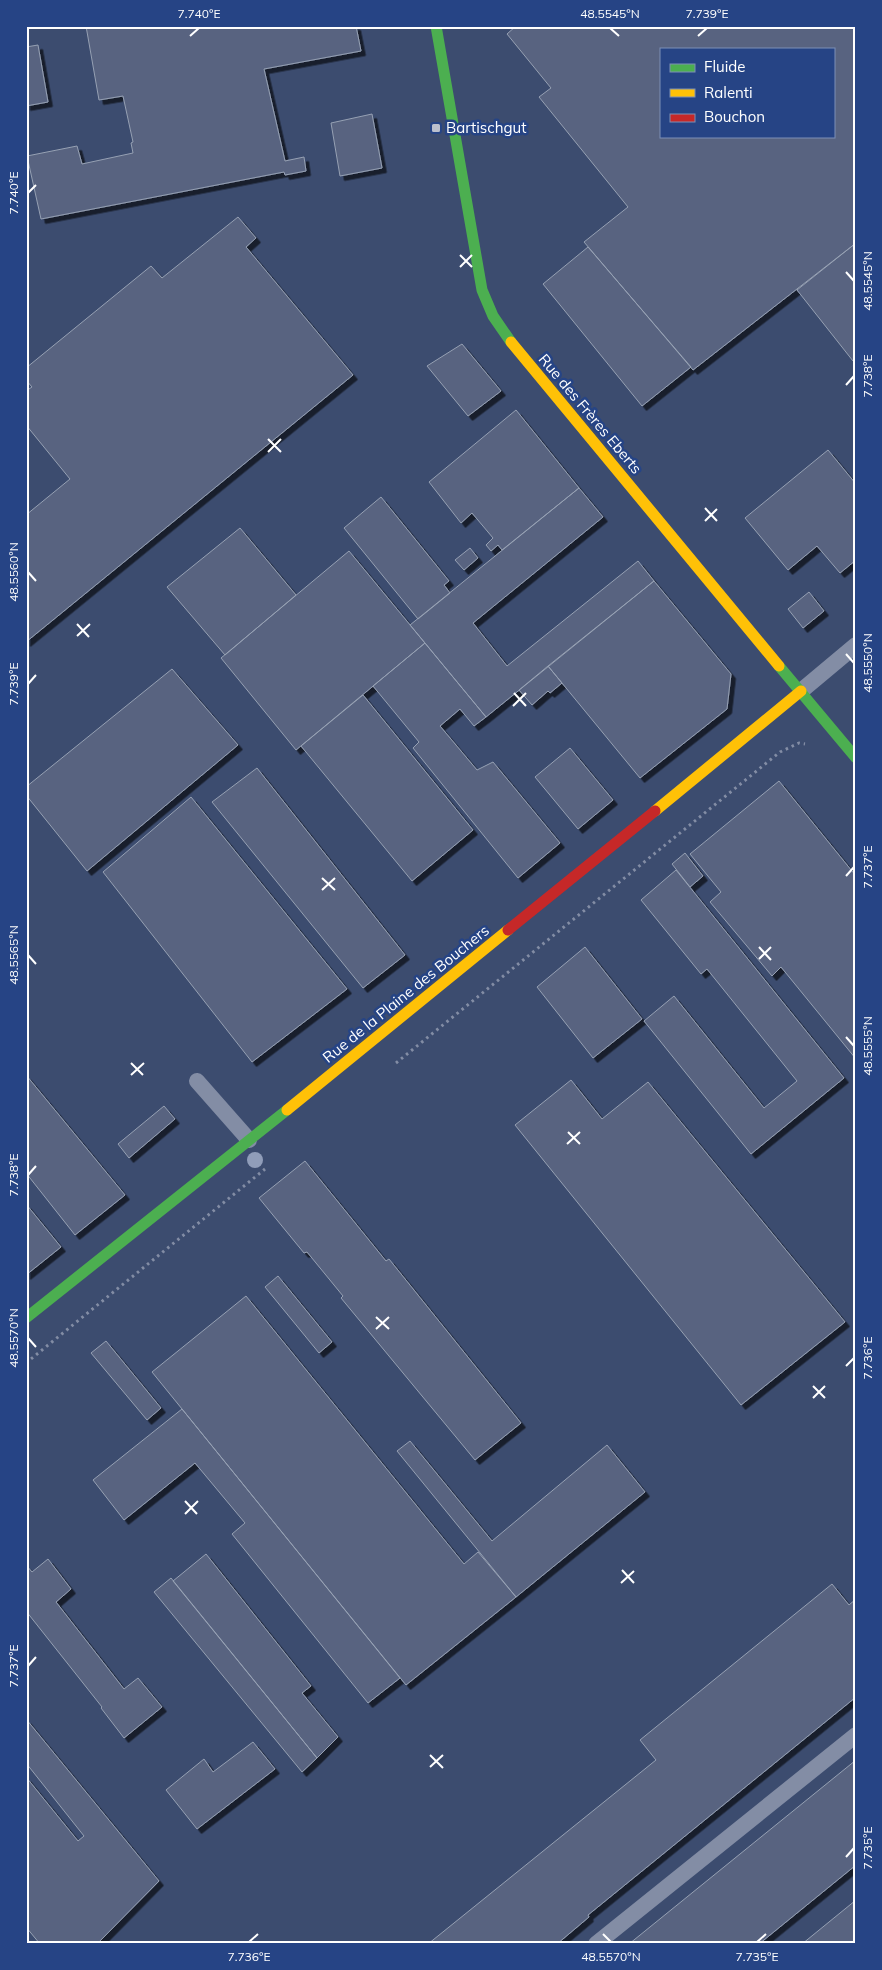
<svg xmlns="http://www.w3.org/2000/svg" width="882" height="1970" font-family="Mulish,sans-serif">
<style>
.building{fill:#586480;stroke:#96a0b3;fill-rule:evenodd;filter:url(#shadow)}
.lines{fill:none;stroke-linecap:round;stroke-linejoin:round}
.path{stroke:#838da5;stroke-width:3;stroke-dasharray:2.5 4;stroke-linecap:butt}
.lane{stroke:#838da5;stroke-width:16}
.fast{stroke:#4caf50;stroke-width:11}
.slow{stroke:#ffc107;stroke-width:11}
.jam{stroke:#c62828;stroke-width:11}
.tree{fill:#909db9}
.ticks{fill:none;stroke:#fff;stroke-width:2}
.poi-dot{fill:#bbc0cd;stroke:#264485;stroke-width:2}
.labels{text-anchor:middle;stroke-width:5;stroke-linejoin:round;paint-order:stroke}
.poi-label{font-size:15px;fill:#fff;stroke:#264485;text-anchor:start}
.street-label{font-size:15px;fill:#fff;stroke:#264485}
.neatline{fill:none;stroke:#fff;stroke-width:2}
.ticks-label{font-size:12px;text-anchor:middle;fill:#fff}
</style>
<defs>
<filter id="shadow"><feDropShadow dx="4.5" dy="4.5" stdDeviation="0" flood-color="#0009"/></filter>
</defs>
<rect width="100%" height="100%" fill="#3c4c6f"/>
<path class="building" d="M86,26H356L361,51L264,69L285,161L304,157L306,171L285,175L284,172L41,219L27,156L77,146L82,164L133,153L131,143L133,142L123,96L99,100Z
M516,26H856V243L693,370L584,242L628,207L539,97L551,88L507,34ZM661,49H833V136H661Z
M38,45L48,102L26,106V47Z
M372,114L382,168L340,176L331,123Z
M238,217L256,238L246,247L353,375L26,642V515L70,479L26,425V391L32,387L26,380V368L151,266L162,278Z
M856,243V359L853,361L797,290Z
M588,247L691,367L642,406L543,284Z
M462,344L501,391L468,416L427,366Z
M516,410L579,488L502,550L498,545L491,551L486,545L493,538L472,513L461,523L429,482Z
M828,450L856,484V560L840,573L817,546L788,570L745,518Z
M579,488L603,517L473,623L507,666L638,561L654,581L486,717L410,625Z
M381,497L449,581L444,585L450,593L418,619L344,528Z
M240,528L296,595L225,655L167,587Z
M470,548L478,558L464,570L455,560Z
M349,551L425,643L296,750L221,658Z
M654,581L731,674L727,709L640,778L548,666Z
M809,592L824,611L803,628L788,609Z
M425,643L486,717L474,726L460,709L440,726L477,770L493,762L560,843L518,878L413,748L419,742L373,686Z
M548,666L562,683L550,693L548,691L532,705L519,690Z
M172,669L238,745L87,871L26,795V787Z
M363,695L473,830L412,881L301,746Z
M570,748L613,800L578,829L535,777Z
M257,768L405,955L363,988L212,802Z
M779,781L856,876V1059L781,967L772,976L710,902L721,892L690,854Z
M191,797L347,989L252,1062L103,872Z
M685,853L703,876L690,887L672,864Z
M676,870L844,1078L751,1154L644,1021L674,996L764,1108L797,1081L707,969L701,974L641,900Z
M585,947L642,1019L593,1058L537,987Z
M26,1075L125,1195L75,1235L26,1173Z
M571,1080L602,1119L648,1082L845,1322L741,1405L515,1125Z
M164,1106L175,1119L129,1158L118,1144Z
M305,1161L386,1261L389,1259L521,1423L475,1460L341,1298L343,1296L307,1252L304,1253L259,1198Z
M26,1204L61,1247L26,1275Z
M278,1276L332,1342L319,1353L265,1287Z
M246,1296L464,1564L478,1552L516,1597L406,1685L152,1372Z
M106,1341L161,1408L147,1420L91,1353Z
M182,1409L400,1678L368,1703L232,1534L245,1523L195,1463L124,1520L93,1480Z
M410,1441L492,1541L607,1445L645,1492L516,1597L397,1451Z
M206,1554L311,1686L302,1693L338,1737L317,1758L173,1581Z
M48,1559L71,1589L56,1602L124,1689L138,1678L162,1707L124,1738L101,1708L102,1707L26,1611V1565L32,1572Z
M171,1578L317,1758L302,1772L154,1592Z
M832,1584L849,1605L856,1599V1697L588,1915L589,1917L557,1944H428L656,1760L640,1740Z
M26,1719L159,1881L97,1944H40L26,1927V1777L78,1841L84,1836L26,1763Z
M253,1742L275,1769L197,1829L166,1790L204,1759L213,1772Z
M856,1760V1865L759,1944H629Z
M856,1900V1944H802Z"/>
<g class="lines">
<path class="path" d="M396,1063L780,752L799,743L805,744
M26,1363L265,1169"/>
<path class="lane" d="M801,691L856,645
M197,1081L249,1140
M596,1944L856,1735"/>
<path class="fast" d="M436,26L482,290L493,316L511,342
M779,666L856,758
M26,1318L287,1110"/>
<path class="slow" d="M511,342L779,666
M655,811L801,691
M287,1110L508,930"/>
<path class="jam" d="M508,930L655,811"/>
</g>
<circle class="tree" cx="255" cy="1160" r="8"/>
<path class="ticks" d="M610,28L619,36M190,36L199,28M698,36L707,28M28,193L36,185M460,255L472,267M460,267L472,255M846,272L854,281M846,385L854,376M268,439L281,452M268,452L281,439M705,508L717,521M705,521L717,509M28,572L36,581M77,624L89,637M77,636L90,624M846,654L854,663M28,684L36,675M514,693L526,706M513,706L526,693M846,876L854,867M322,878L335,890M322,890L335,878M759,947L771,960M28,955L36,964M759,959L771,947M846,1037L854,1046M131,1063L143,1075M131,1075L144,1063M568,1132L580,1144M567,1144L580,1132M28,1175L36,1166M376,1317L389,1329M376,1329L389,1317M28,1338L36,1347M846,1366L854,1358M813,1386L825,1398M813,1398L825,1386M185,1501L197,1514M185,1514L198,1501M622,1570L634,1583M621,1583L634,1571M28,1666L36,1657M430,1755L443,1768M430,1767L443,1755M846,1857L854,1848M603,1934L611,1942M249,1942L258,1934M757,1942L766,1934"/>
<rect class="poi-dot" x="431" y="123" width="10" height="10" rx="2.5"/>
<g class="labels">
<g class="poi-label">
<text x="446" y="133">Bartischgut</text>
</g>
<g class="street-label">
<text transform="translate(590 414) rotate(50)" y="5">Rue des Frères Eberts</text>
<text transform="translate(406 994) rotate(-39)" y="5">Rue de la Plaine des Bouchers</text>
</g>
</g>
<rect width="882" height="1970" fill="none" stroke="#264485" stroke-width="55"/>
<rect x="660" y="48" width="175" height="90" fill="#264485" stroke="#7d8fb6"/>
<rect x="670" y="64" width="25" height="8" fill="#4caf50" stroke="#7d8fb6"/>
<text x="704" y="72" font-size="15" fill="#ffffff">Fluide</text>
<rect x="670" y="89" width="25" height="8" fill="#ffc107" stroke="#7d8fb6"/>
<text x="704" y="98" font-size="15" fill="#ffffff">Ralenti</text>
<rect x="670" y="114" width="25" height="8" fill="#c62828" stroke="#7d8fb6"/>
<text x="704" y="122" font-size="15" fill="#ffffff">Bouchon</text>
<rect x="28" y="28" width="826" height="1914" class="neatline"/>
<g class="ticks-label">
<text x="199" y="18">7.740°E</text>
<text x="610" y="18">48.5545°N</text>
<text x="707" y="18">7.739°E</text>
<text transform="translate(14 193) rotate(-90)" y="4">7.740°E</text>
<text transform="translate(868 281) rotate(-90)" y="4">48.5545°N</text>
<text transform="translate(868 376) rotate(-90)" y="4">7.738°E</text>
<text transform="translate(14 572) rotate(-90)" y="4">48.5560°N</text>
<text transform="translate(868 663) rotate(-90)" y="4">48.5550°N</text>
<text transform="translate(14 684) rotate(-90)" y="4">7.739°E</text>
<text transform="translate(868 867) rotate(-90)" y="4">7.737°E</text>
<text transform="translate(14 955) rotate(-90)" y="4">48.5565°N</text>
<text transform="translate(868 1046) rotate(-90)" y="4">48.5555°N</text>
<text transform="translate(14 1175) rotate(-90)" y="4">7.738°E</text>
<text transform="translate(14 1338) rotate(-90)" y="4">48.5570°N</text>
<text transform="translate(868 1358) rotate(-90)" y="4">7.736°E</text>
<text transform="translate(14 1666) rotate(-90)" y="4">7.737°E</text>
<text transform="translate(868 1848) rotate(-90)" y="4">7.735°E</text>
<text x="249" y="1961">7.736°E</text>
<text x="611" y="1961">48.5570°N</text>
<text x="757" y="1961">7.735°E</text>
</g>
</svg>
